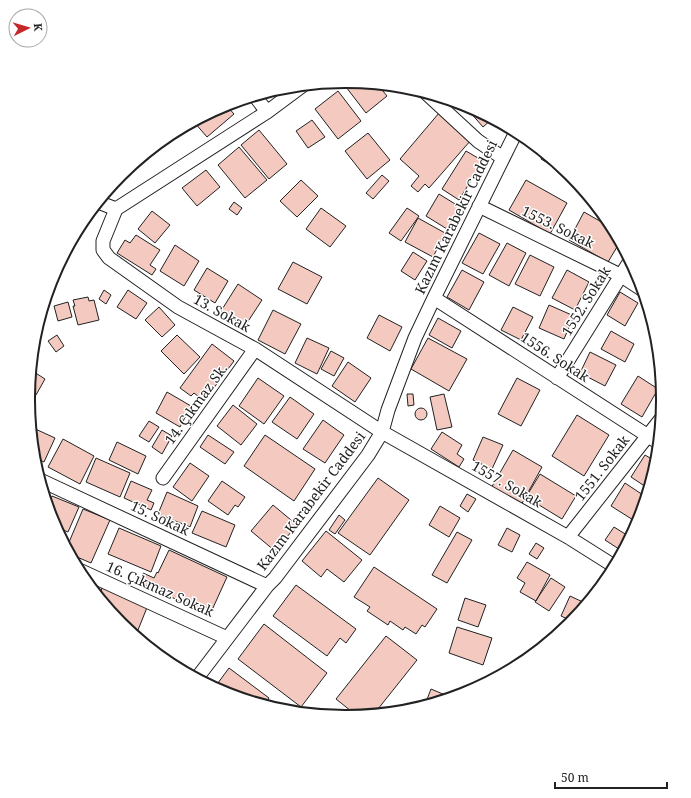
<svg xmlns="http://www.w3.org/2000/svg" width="691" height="798" font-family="'Noto Serif',serif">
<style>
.building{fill:#f3c9c0;stroke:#222}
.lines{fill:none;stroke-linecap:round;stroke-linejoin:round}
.minor-casing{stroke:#222;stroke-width:15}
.minor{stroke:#fff;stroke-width:13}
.labels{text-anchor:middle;stroke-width:3;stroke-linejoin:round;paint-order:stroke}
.street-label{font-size:14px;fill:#222;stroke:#fff}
.rim{fill:none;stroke:#222;stroke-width:2}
</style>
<rect width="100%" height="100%" fill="#fff"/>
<path class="building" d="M352,82L378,85L387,96L366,113L346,87Z
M338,91L361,121L338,139L315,109Z
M463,104L467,106L492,119L483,127Z
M226,105L234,114L207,137L194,122Z
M439,113L471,140L429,188L425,184L418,192L411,186L419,176L400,159Z
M312,120L325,137L308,148L296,131Z
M259,130L287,164L269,179L241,145Z
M368,133L390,160L367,179L345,151Z
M239,147L267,180L245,198L218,165Z
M466,151L483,161L459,200L442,189Z
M544,153L570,175L574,179L541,159Z
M206,170L220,187L197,206L182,188Z
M382,175L389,181L373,199L366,193Z
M301,180L318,196L297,217L280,201Z
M526,180L567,203L550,234L509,210Z
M439,194L460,207L447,229L426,216Z
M234,202L242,208L237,215L229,209Z
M321,208L346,226L330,247L306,229Z
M407,208L419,216L401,241L389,233Z
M152,211L170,225L155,243L138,229Z
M584,212L612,228L620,242L608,262L569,240Z
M418,218L445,233L433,257L405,242Z
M479,233L500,244L483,274L462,263Z
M136,235L160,250L150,265L156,269L152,275L117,253L125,240L130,243Z
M507,243L526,253L509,286L489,275Z
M175,245L199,261L184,286L160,271Z
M413,252L427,261L415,280L401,271Z
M530,255L554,267L540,296L515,284Z
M293,262L322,277L307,304L278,289Z
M207,268L228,281L215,303L194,290Z
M462,270L484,282L469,310L447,297Z
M567,270L589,282L575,310L552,298Z
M238,284L262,300L245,326L221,311Z
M104,290L111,295L106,304L99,299Z
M128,290L147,303L136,319L117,307Z
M620,292L638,303L625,326L607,315Z
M88,297L89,301L94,300L99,320L78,325L73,306H75L73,300Z
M68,302L72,317L58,321L54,306Z
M549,305L574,316L564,339L539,328Z
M159,307L175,325L162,337L145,320Z
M513,307L533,317L521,340L501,330Z
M273,310L301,324L285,354L258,340Z
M379,315L402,327L390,351L367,338Z
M438,318L461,331L452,348L429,335Z
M654,328L657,337V338L651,335Z
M611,331L634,344L625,362L601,349Z
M57,335L64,346L56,352L48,341Z
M177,335L200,357L184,374L161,351Z
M307,338L329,348L317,374L295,363Z
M428,338L467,359L449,391L411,369Z
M212,344L234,361L204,401L194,393L191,396L180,388Z
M331,351L344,358L334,376L321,369Z
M590,352L616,365L605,386L580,373Z
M348,362L371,378L355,402L332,386Z
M31,370L45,379L36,395L29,391Z
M638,376L658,389L642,417L621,404Z
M258,378L284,396L264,424L239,406Z
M517,378L540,390L521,426L498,414Z
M167,392L191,406L180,427L156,413Z
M407,394H413L414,405L408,406Z
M444,394L452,427L437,430L430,397Z
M290,397L314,414L297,439L272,422Z
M233,405L257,424L241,445L217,426Z
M415 414a6 6 0 1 1 12 0a6 6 0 1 1-12 0Z
M577,415L609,435L584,476L552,456Z
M323,420L344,435L325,463L303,449Z
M149,421L159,427L149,442L139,436Z
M31,427L55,438L44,462L34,457Z
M162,430L172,436L162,454L152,447Z
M442,432L462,445L457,454L464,459L459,467L431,449Z
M208,435L234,452L225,464L200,447Z
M265,435L315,469L294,501L244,466Z
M483,437L503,445L492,469L473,460Z
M63,439L94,456L80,484L48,467Z
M117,442L146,456L138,474L109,460Z
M513,450L542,467L520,507L490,490Z
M645,455L657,462L649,489L631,477Z
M96,458L130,473L120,497L86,482Z
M190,463L209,476L192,501L173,487Z
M540,474L576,496L562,519L526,497Z
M378,478L409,500L370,555L338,533Z
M131,481L152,490L147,500L154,503L151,510L124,498Z
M222,481L245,497L238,507L235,505L228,515L208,501Z
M625,483L646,497L638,523L611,506Z
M167,492L198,506L190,527L158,514Z
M467,494L476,499L468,512L460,506Z
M52,496L79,507L68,532L56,527L52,520L48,506Z
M273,505L297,525L275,551L251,531Z
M440,506L460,518L449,537L429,525Z
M83,509L110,520L91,563L70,554L67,547Z
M202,511L235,525L226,547L192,533Z
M339,515L345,520L335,534L329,530Z
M614,527L630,537L622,551L605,540Z
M119,528L161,546L151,572L108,554Z
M507,528L520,535L512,552L498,545Z
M326,531L362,560L344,582L327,569L321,577L302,561Z
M457,532L472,540L447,583L432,575Z
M536,543L544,548L537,559L529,554Z
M169,550L227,577L212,610L201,605L199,610L139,582L143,573L154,578L157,572L158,573Z
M527,562L550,575L536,601L520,592L525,583L517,578Z
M374,567L437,609L425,627L422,625L416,634L405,627L403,630L390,621L388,625L367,611L370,607L354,597Z
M551,578L565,587L549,611L535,602Z
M296,585L356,629L346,643L340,638L327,656L273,616Z
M102,588L148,605L138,630L131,628L129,630L121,623L99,597Z
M570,596L585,603L582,609L572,621L561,616Z
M465,598L486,605L478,627L458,620Z
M264,624L327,673L301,707L238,659Z
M457,627L492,638L483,665L449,653Z
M386,636L417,660L374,714L356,715L336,699Z
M148,645L173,659L170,664Z
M229,668L269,698L264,705L224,692L215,687Z
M431,689L450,697L430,704L426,702Z"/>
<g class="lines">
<defs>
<path id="minor" d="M426,93L478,141L503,158
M255,96L267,112
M98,202L116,209L103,241V250L109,258L178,307L255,349L382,432L568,537L614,566
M479,206L620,275L643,290
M116,209L267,112L302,86
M434,298L659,443
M557,378L630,261
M163,478L255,349
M40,480L267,586
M568,537L661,419
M79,570L227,638
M197,678L267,586L275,578L368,455L382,432L388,410L415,338L434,298L516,132"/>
</defs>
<use href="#minor" class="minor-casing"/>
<use href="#minor" class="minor"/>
</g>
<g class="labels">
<g class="street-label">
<text transform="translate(456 217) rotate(-64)" y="5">Kazım Karabekir Caddesi</text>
<text transform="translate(558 227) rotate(26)" y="5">1553. Sokak</text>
<text transform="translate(586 301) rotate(-58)" y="5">1552. Sokak</text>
<text transform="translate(222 313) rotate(29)" y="5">13. Sokak</text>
<text transform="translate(555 357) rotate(33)" y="5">1556. Sokak</text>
<text transform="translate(196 404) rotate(-54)" y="5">14. Çıkmaz Sk.</text>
<text transform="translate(602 468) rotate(-52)" y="5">1551. Sokak</text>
<text transform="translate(507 484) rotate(30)" y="5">1557. Sokak</text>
<text transform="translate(311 501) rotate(-53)" y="5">Kazım Karabekir Caddesi</text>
<text transform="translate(160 518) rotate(25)" y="5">15. Sokak</text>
<text transform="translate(160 589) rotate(24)" y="5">16. Çıkmaz Sokak</text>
</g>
</g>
<path d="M0 0H691V798H0ZM345 88H346A310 310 0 0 1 656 398V400A310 310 0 0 1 346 710H345A310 310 0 0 1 35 400V398A310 310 0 0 1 345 88Z" fill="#fff" fill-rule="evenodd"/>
<path class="rim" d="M345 88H346A310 310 0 0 1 656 398V400A310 310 0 0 1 346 710H345A310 310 0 0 1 35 400V398A310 310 0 0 1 345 88Z"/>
<g transform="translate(28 28) rotate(85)"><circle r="19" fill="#ffffff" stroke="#a7a7a7"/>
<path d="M0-3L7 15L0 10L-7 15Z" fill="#c62828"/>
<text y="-6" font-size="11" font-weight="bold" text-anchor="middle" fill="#222222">K</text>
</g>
<path d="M555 782v6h112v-6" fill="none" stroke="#222222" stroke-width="2"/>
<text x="561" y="782" font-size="12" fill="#222222" stroke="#ffffff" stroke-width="3" paint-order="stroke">50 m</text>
</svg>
